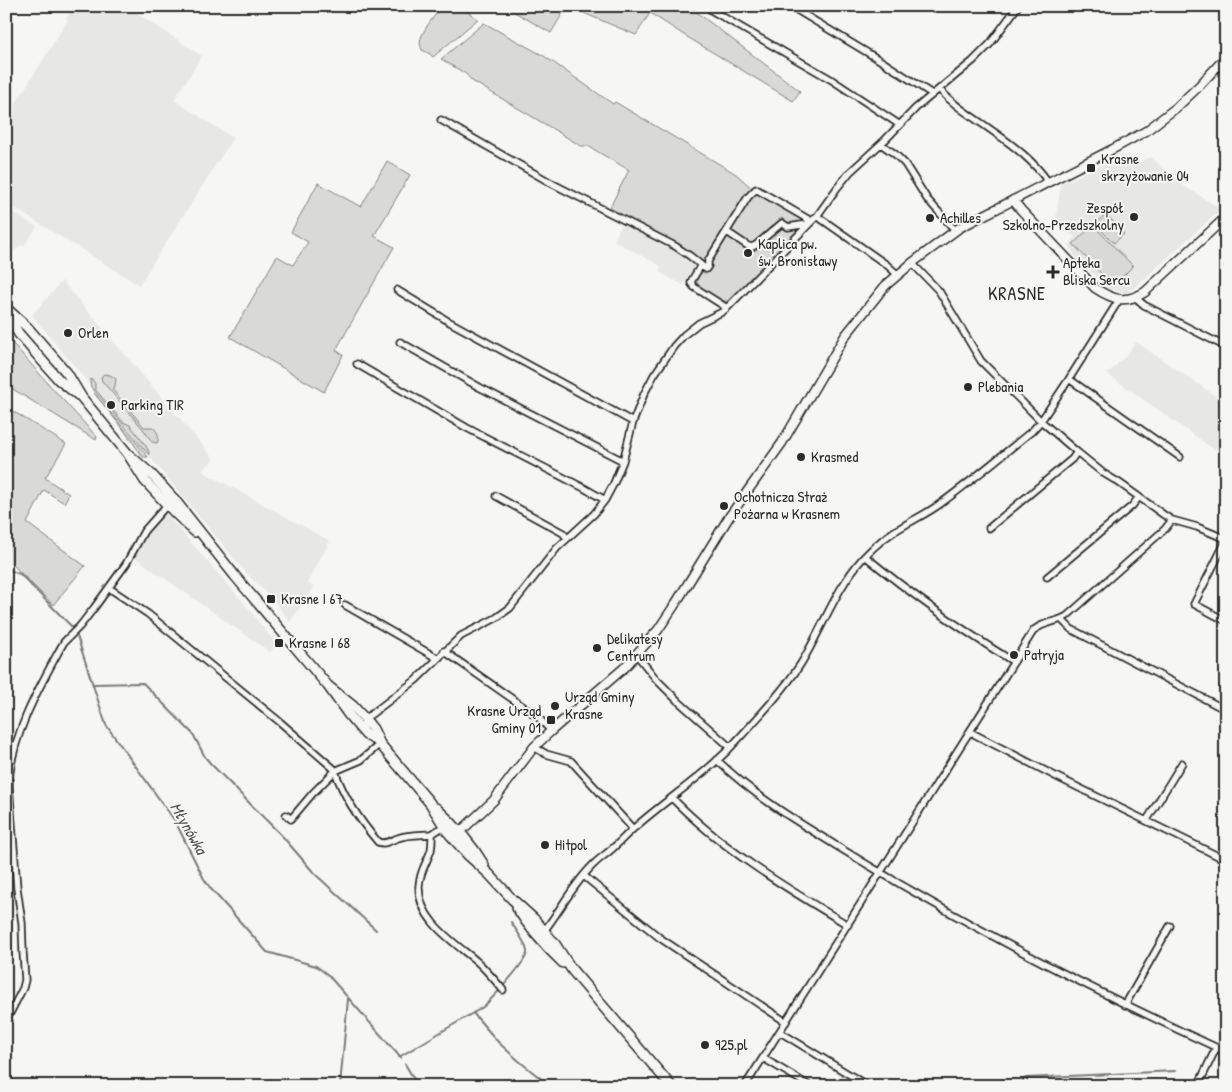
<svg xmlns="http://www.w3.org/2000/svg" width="1232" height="1092" font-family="'Patrick Hand',sans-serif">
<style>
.built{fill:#e7e7e3}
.green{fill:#d9d9d5;stroke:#828280}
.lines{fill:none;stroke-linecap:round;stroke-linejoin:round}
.stream{stroke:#7a7a78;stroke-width:2}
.street-casing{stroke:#2b2b2b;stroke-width:9}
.secondary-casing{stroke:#2b2b2b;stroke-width:11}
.primary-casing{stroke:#2b2b2b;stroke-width:12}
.street{stroke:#f6f6f2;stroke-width:5.5}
.secondary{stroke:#f6f6f2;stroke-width:8}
.primary{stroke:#f6f6f2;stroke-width:9}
.poi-dot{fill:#2b2b2b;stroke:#f6f6f2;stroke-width:2}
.labels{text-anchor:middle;stroke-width:4;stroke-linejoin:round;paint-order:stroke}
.poi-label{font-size:15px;fill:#2b2b2b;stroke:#f6f6f2;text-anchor:start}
.water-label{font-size:16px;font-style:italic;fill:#525251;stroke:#f6f6f2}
.quarter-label{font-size:18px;letter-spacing:1px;fill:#2b2b2b;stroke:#f6f6f2}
</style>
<rect width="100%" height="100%" fill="#f6f6f2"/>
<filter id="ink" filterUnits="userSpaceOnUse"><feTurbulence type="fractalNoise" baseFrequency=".02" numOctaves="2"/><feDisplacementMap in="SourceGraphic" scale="10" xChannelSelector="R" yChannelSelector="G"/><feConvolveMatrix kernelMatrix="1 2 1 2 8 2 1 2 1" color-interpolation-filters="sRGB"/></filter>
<g filter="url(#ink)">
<path class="built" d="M74,6H126L202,56L174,100L233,138L139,285L6,203V119L68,20L66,19Z
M1122,154L1130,166L1151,157L1179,183L1221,209L1133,289L1125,293L1107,288L1075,256L1069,245L1075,237L1062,227L1055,226L1061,183L1074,178Z
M6,208L37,227L23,247L21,245L6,257Z
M623,221L682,253L694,263L695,268L683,285L659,272L661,266L614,241Z
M62,281L214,459L202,471L330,541L307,583L314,587L290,622L271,597L247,574L32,315Z
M1136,342L1226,403V439L1215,450L1107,374L1125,357Z
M161,508L249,609L276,644L270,652L133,556Z"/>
<path class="green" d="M443,6C460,6 464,9 478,19L433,57L430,54L422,50C421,47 420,44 420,42C421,32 436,13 443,6Z
M504,6H567L551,33Z
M567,6H691L695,11L800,91L793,101L684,35L650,13L636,35Z
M484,23L544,56L613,104L615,102L736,174L756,192L803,220L799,230L728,301C718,302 707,292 698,286C694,276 706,272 706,263L676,244L609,209L629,170L588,146H581L548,126L472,81L466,74L441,59Z
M387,161L410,175L374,236L394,247L336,350L343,355L324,392L230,337L277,256L293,265L308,242L291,232L318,183L361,207Z
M1106,214L1124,234L1114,243L1095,224Z
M1093,225L1133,266L1113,286L1073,244Z
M6,336L54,390L97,437L96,440L6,385Z
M104,374L110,375L116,379L115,386L112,389L144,427H153C158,432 160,437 157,443L152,442L144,430L102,381L101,377Z
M91,379L95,383V389L123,422L130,425L146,446L149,452V455L91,387L90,381Z
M94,393L144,452L148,457H143L123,429Z
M6,407L66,444L45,478L69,494L64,503L44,490L27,523L85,566L53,605L12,564L6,561Z"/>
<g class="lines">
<path class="stream" d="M6,569L20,574L74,629
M76,633L106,725L175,821L204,879L211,889L267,952L316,966L328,975L401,1058
M93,684L143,683L193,734L205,757L211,764L283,837L315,874L376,930
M473,1013C477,1011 480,1009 483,1007C492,999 526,962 527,953C528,945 515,929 511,922
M399,1057L473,1013L499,1043L519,1061L550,1086
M405,1064L418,1086
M340,1086L348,999
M1016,1086L1026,1078L1176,1071"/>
<defs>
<path id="street" d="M790,6L883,62L932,94
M711,10L832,80L900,125
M939,89C955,107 975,118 994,132C1014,146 1035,162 1048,182
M441,120L553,184L675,246L690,256L701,265L692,280L691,283L694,287L727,308
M881,144L895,154L905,164L927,199L955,230
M817,216L887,265L897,274
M727,232L748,246L752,247L756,245L782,223L788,227L808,224
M912,263L939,291L981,361L1041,421L1077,452L1103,473L1118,482L1164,515L1172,520L1197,527L1226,539
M701,265L706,269L708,266V261L748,197L756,189L811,221
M397,290L448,321L633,422
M1136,298L1144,305L1226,347
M400,342L479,387L623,461
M357,364L467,428L584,488L605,500
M1069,379L1180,457
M496,496L563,533L567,538
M989,528L1072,459L1077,452
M1226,541L1194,604L1226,621
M865,556C912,595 962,630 1014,662
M1047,577L1132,506L1139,497
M109,588L148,614L280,722L333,768L335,771L361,760L380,744
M345,605L437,658
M1061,619L1071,629L1226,710
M444,651L538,717L551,731
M637,655L656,679L678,701L730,747
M364,732L363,726L365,719L416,680L461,636L496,618L510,608L557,548L594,514L605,500L614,483L623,461L633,422L644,394L654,375L674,346L684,335L699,323L722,312L727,308L817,216L837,188L850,172L885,140L916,108L973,61L990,44L1018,6
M970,732L1059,778L1226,860
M534,747L546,754L571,761L633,829
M717,760C760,802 813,831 863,862C980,933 1102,995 1226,1052
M672,798C723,850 786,888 848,925
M286,815L291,819L313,793L335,771C344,798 360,821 378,842C386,845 391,840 398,838C409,834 421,835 432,834
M1147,820L1182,763
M444,826L432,834C432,839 432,845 431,850C427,863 420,870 419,886C418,919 451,940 474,959C485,968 494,979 503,990
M584,876L660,938L786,1022
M544,934V931C561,909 574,883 594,864C600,858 608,853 614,847C621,841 627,834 633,829C664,801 700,779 729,749C752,724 782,693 800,665C822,630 835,589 863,558C875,545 890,533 905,525C917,518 929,512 940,504C972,481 1002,455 1032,431L1041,421L1069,379L1119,300
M1125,1005L1170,926
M6,1021L23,988L25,980L23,952L22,923L17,888L9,785C10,739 38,689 60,649L64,642L80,626L94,608L126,564L144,531L167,505
M780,1032L868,1086
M763,1058L810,1086
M745,1086L1034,630C1045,621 1056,623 1067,616L1165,529L1172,520
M1198,1086L1216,1048"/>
<path id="secondary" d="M1013,200L1021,210L1095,288C1113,300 1126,304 1145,292L1226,217
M460,837V832L494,800L534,747L551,731L624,668L658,630L676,603L729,517L782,443L845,336L885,286L912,263L959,228L1113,149L1146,131L1177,107L1199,86L1226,57"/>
<path id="primary" d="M6,308L27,327L67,373L82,398L128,454L145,481L175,513L195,532
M6,314L19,334L59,380L78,395
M128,454L152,475L174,499L235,576L328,686L348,714L366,735L379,742
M328,686L353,706L365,719L373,729L380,744L430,803L447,831L468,855L489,874L512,899L534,919L555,944L572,970L671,1086
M436,808C455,825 471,843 484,865
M517,908C530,929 545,946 563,963"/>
</defs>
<use href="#street" class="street-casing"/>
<use href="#secondary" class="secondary-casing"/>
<use href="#primary" class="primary-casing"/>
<use href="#street" class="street"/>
<use href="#secondary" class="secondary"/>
<use href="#primary" class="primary"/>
</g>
</g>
<g class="poi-dot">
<rect x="1086" y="163" width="10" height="10" rx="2.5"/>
<circle cx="1134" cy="217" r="5"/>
<circle cx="930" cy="218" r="5"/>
<circle cx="748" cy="253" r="5"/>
<path d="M1050.5 264.5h5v5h5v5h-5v5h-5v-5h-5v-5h5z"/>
<circle cx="68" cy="333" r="5"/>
<circle cx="968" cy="387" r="5"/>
<circle cx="111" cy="405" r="5"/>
<circle cx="801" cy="457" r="5"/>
<circle cx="724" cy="506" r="5"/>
<rect x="266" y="594" width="10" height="10" rx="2.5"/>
<rect x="274" y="638" width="10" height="10" rx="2.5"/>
<circle cx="597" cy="648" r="5"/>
<circle cx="1014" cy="655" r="5"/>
<circle cx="555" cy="706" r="5"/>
<rect x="546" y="715" width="10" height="10" rx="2.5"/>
<circle cx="545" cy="845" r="5"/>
<circle cx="705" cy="1045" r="5"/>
</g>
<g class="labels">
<g class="poi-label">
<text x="1101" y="164">Krasne<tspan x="1101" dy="17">skrzyżowanie 04</tspan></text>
<text x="1124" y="213" text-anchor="end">Zespół<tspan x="1124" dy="17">Szkolno-Przedszkolny</tspan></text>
<text x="940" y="223">Achilles</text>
<text x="758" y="249">Kaplica pw.<tspan x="758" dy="17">św. Bronisławy</tspan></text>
<text x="1063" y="268">Apteka<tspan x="1063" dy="17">Bliska Sercu</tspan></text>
<text x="78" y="338">Orlen</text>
<text x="978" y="392">Plebania</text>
<text x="121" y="410">Parking TIR</text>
<text x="811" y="462">Krasmed</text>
<text x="734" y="502">Ochotnicza Straż<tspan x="734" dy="17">Pożarna w Krasnem</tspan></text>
<text x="281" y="604">Krasne I 67</text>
<text x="607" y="644">Delikatesy<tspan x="607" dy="17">Centrum</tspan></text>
<text x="289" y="648">Krasne I 68</text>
<text x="1024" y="660">Patryja</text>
<text x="565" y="702">Urząd Gminy<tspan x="565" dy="17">Krasne</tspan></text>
<text x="541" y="716" text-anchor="end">Krasne Urząd<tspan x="541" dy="17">Gminy 01</tspan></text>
<text x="555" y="850">Hitpol</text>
<text x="715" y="1050">925.pl</text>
</g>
<g class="water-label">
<text transform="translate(189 828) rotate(60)" y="6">Młynówka</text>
</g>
<g class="quarter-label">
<text x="1017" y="300">KRASNE</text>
</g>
</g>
<rect width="1232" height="1092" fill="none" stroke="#f6f6f2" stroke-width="25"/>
<rect x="12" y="12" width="1207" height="1067" fill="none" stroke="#2b2b2b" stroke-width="2" filter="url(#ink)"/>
</svg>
